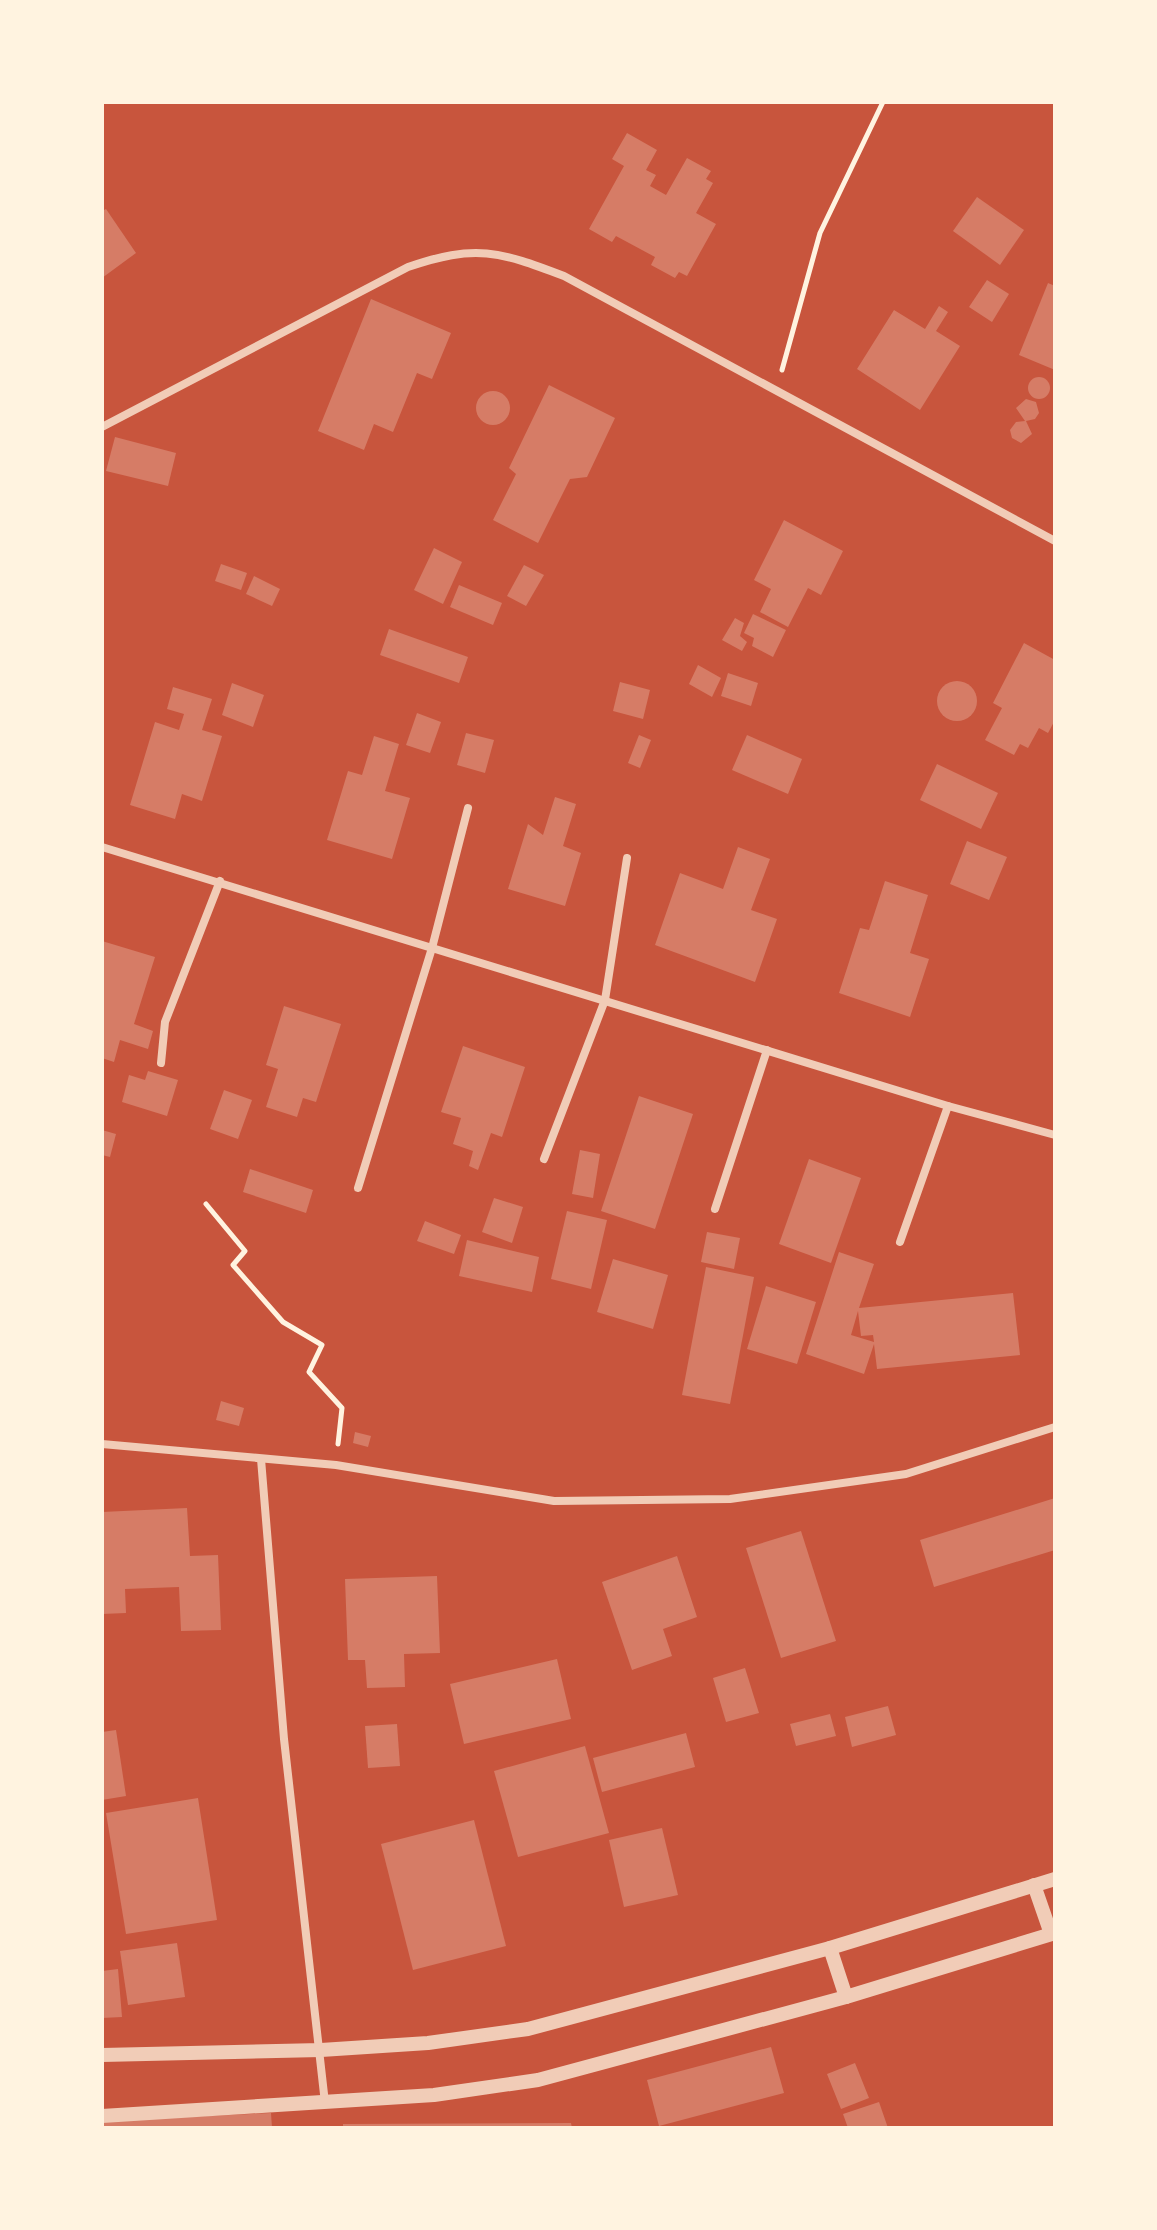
<svg xmlns="http://www.w3.org/2000/svg" width="1157" height="2230" font-family="'Exo 2',sans-serif">
<style>
.building{fill:#d67c66;fill-rule:evenodd}
.lines{fill:none;stroke-linecap:round;stroke-linejoin:round}
.path{stroke:#fff3e0;stroke-width:5}
.minor{stroke:#f1ccb7;stroke-width:8}
.tertiary{stroke:#f1ccb7;stroke-width:14}
</style>
<rect width="100%" height="100%" fill="#c8553d"/>
<g class="building">
<polygon points="627,133 657,150 646,170 656,175 650,186 666,195 687,158 711,171 706,179 713,183 696,213 716,224 687,276 679,272 675,278 651,265 655,257 616,236 612,242 589,229 624,166 612,159"/>
<polygon points="977,197 1024,230 1000,265 953,231"/>
<polygon points="106,209 136,253 102,278 102,211"/>
<polygon points="987,280 1009,294 992,322 969,307"/>
<polygon points="1048,283 1055,286 1055,370 1019,355"/>
<polygon points="371,299 451,333 432,379 417,373 393,432 374,424 364,450 318,431"/>
<polygon points="939,306 948,312 936,331 960,346 920,410 857,369 894,310 925,329"/>
<circle cx="1039" cy="388" r="11"/>
<polygon points="549,385 615,418 587,477 570,479 538,543 493,520 516,474 509,468"/>
<circle cx="493" cy="408" r="17"/>
<polygon points="1026,399 1036,402 1039,413 1035,419 1026,421 1032,434 1021,443 1012,438 1010,430 1016,422 1025,421 1016,408"/>
<polygon points="115,437 176,453 168,486 106,471"/>
<polygon points="784,520 843,551 821,595 808,588 788,627 760,612 771,589 754,580"/>
<polygon points="434,548 462,562 443,604 414,590"/>
<polygon points="221,564 247,573 241,590 215,581"/>
<polygon points="524,565 544,575 526,606 507,596"/>
<polygon points="254,576 280,589 272,606 246,594"/>
<polygon points="459,585 502,603 493,625 450,607"/>
<polygon points="753,614 786,630 773,657 752,646 754,638 744,633"/>
<polygon points="735,618 744,623 740,636 747,642 742,651 722,640"/>
<polygon points="389,629 468,657 459,683 380,655"/>
<polygon points="1024,643 1055,660 1055,720 1048,733 1039,728 1028,748 1020,744 1014,755 985,740 1002,708 993,703"/>
<polygon points="698,665 721,678 712,697 689,684"/>
<polygon points="728,673 758,683 751,706 721,696"/>
<circle cx="957" cy="701" r="20"/>
<polygon points="620,682 650,690 643,719 613,711"/>
<polygon points="232,683 264,695 253,727 222,715"/>
<polygon points="173,687 212,699 202,730 222,736 202,801 182,794 175,819 130,805 155,722 179,730 184,714 167,709"/>
<polygon points="417,713 441,722 430,753 406,745"/>
<polygon points="466,733 494,740 485,773 457,765"/>
<polygon points="639,735 651,740 640,768 628,763"/>
<polygon points="747,735 802,759 788,794 732,770"/>
<polygon points="374,736 399,744 385,791 410,798 392,859 327,840 348,771 362,775"/>
<polygon points="937,764 998,793 981,829 920,800"/>
<polygon points="555,797 576,804 563,846 581,853 565,906 508,889 528,824 543,835"/>
<polygon points="967,841 1007,857 989,900 950,884"/>
<polygon points="738,847 770,859 751,910 777,919 755,982 655,945 680,873 723,889"/>
<polygon points="885,881 928,895 910,953 929,959 910,1017 839,993 860,928 869,930"/>
<polygon points="102,941 155,957 134,1024 153,1031 148,1049 120,1040 114,1062 102,1058"/>
<polygon points="284,1006 341,1024 316,1102 303,1098 297,1117 266,1107 278,1069 266,1065"/>
<polygon points="463,1046 525,1067 502,1137 491,1133 478,1170 469,1166 473,1151 453,1144 461,1118 441,1112"/>
<polygon points="148,1071 178,1080 167,1116 122,1102 129,1075 145,1080"/>
<polygon points="224,1090 252,1100 238,1139 210,1129"/>
<polygon points="639,1096 693,1114 655,1229 601,1211"/>
<polygon points="102,1130 116,1134 110,1157 102,1155"/>
<polygon points="580,1150 600,1154 593,1198 572,1194"/>
<polygon points="809,1159 861,1178 831,1263 779,1244"/>
<polygon points="250,1169 313,1190 306,1213 243,1192"/>
<polygon points="494,1198 523,1207 512,1243 482,1232"/>
<polygon points="567,1211 607,1220 591,1289 551,1279"/>
<polygon points="425,1221 461,1235 454,1254 417,1241"/>
<polygon points="707,1232 740,1238 734,1269 701,1262"/>
<polygon points="467,1240 539,1257 532,1292 459,1276"/>
<path d="M839,1252L874,1264L859,1308L1013,1293L1020,1355L877,1369L874,1344L864,1374L806,1354ZM858,1311L861,1336L873,1335L874,1342L851,1335Z"/>
<polygon points="613,1259 668,1275 653,1329 597,1312"/>
<polygon points="706,1267 754,1277 730,1404 682,1395"/>
<polygon points="766,1286 816,1302 797,1364 747,1349"/>
<polygon points="221,1401 244,1408 239,1426 216,1420"/>
<polygon points="355,1432 371,1436 368,1447 353,1443"/>
<polygon points="1055,1498 1055,1550 934,1587 920,1540"/>
<polygon points="187,1508 190,1556 218,1555 221,1630 181,1631 179,1587 125,1589 126,1613 102,1614 102,1512"/>
<polygon points="801,1531 836,1641 781,1658 746,1548"/>
<polygon points="677,1556 697,1617 663,1629 672,1656 632,1670 602,1582"/>
<polygon points="437,1576 440,1653 404,1654 405,1687 367,1688 365,1660 348,1660 345,1579"/>
<polygon points="557,1659 571,1719 464,1744 450,1684"/>
<polygon points="745,1668 759,1713 726,1722 713,1678"/>
<polygon points="888,1706 896,1735 852,1747 845,1717"/>
<polygon points="830,1714 836,1736 796,1746 790,1724"/>
<polygon points="397,1724 400,1766 368,1768 365,1726"/>
<polygon points="116,1730 126,1796 102,1800 102,1732"/>
<polygon points="686,1733 695,1767 602,1792 593,1758"/>
<polygon points="585,1746 609,1833 518,1857 494,1771"/>
<polygon points="198,1798 217,1920 126,1934 106,1813"/>
<polygon points="474,1820 506,1946 413,1970 381,1844"/>
<polygon points="662,1828 678,1895 624,1907 609,1840"/>
<polygon points="177,1943 185,1997 128,2005 120,1951"/>
<polygon points="118,1969 122,2017 102,2018 102,1971"/>
<polygon points="771,2047 784,2093 659,2126 647,2080"/>
<polygon points="855,2063 869,2098 841,2109 827,2074"/>
<polygon points="879,2102 888,2128 848,2128 843,2114"/>
<polygon points="271,2113 272,2128 102,2128 102,2121"/>
<polygon points="571,2123 572,2128 343,2128 343,2124"/>
</g>
<g class="lines">
<g class="path">
<polyline points="782,370 820,233 883,102"/>
<polyline points="206,1204 245,1251 233,1265 283,1322 322,1345 309,1372 342,1408 338,1444"/>
</g>
<g class="minor">
<path d="M102,427L408,267C475,244 499,251 564,276L1055,541"/>
<polyline points="102,847 948,1106 1055,1135"/>
<polyline points="161,1063 165,1022 220,881"/>
<polyline points="544,1159 605,1000 627,858"/>
<polyline points="358,1188 432,948 468,808"/>
<polyline points="715,1209 767,1050"/>
<polyline points="900,1242 948,1106"/>
<polyline points="102,1444 336,1465 554,1501 730,1499 906,1474 1055,1427"/>
<polyline points="261,1459 284,1739 325,2103"/>
</g>
<g class="tertiary">
<polyline points="1034,1885 1051,1934"/>
<polyline points="830,1948 846,1997"/>
<polyline points="102,2055 321,2050 428,2043 528,2029 830,1948 1055,1879"/>
<polyline points="102,2116 434,2095 538,2080 846,1997 1055,1933"/>
</g>
</g>
<rect width="1157" height="2230" fill="none" stroke="#fff3e0" stroke-width="208"/>
</svg>
